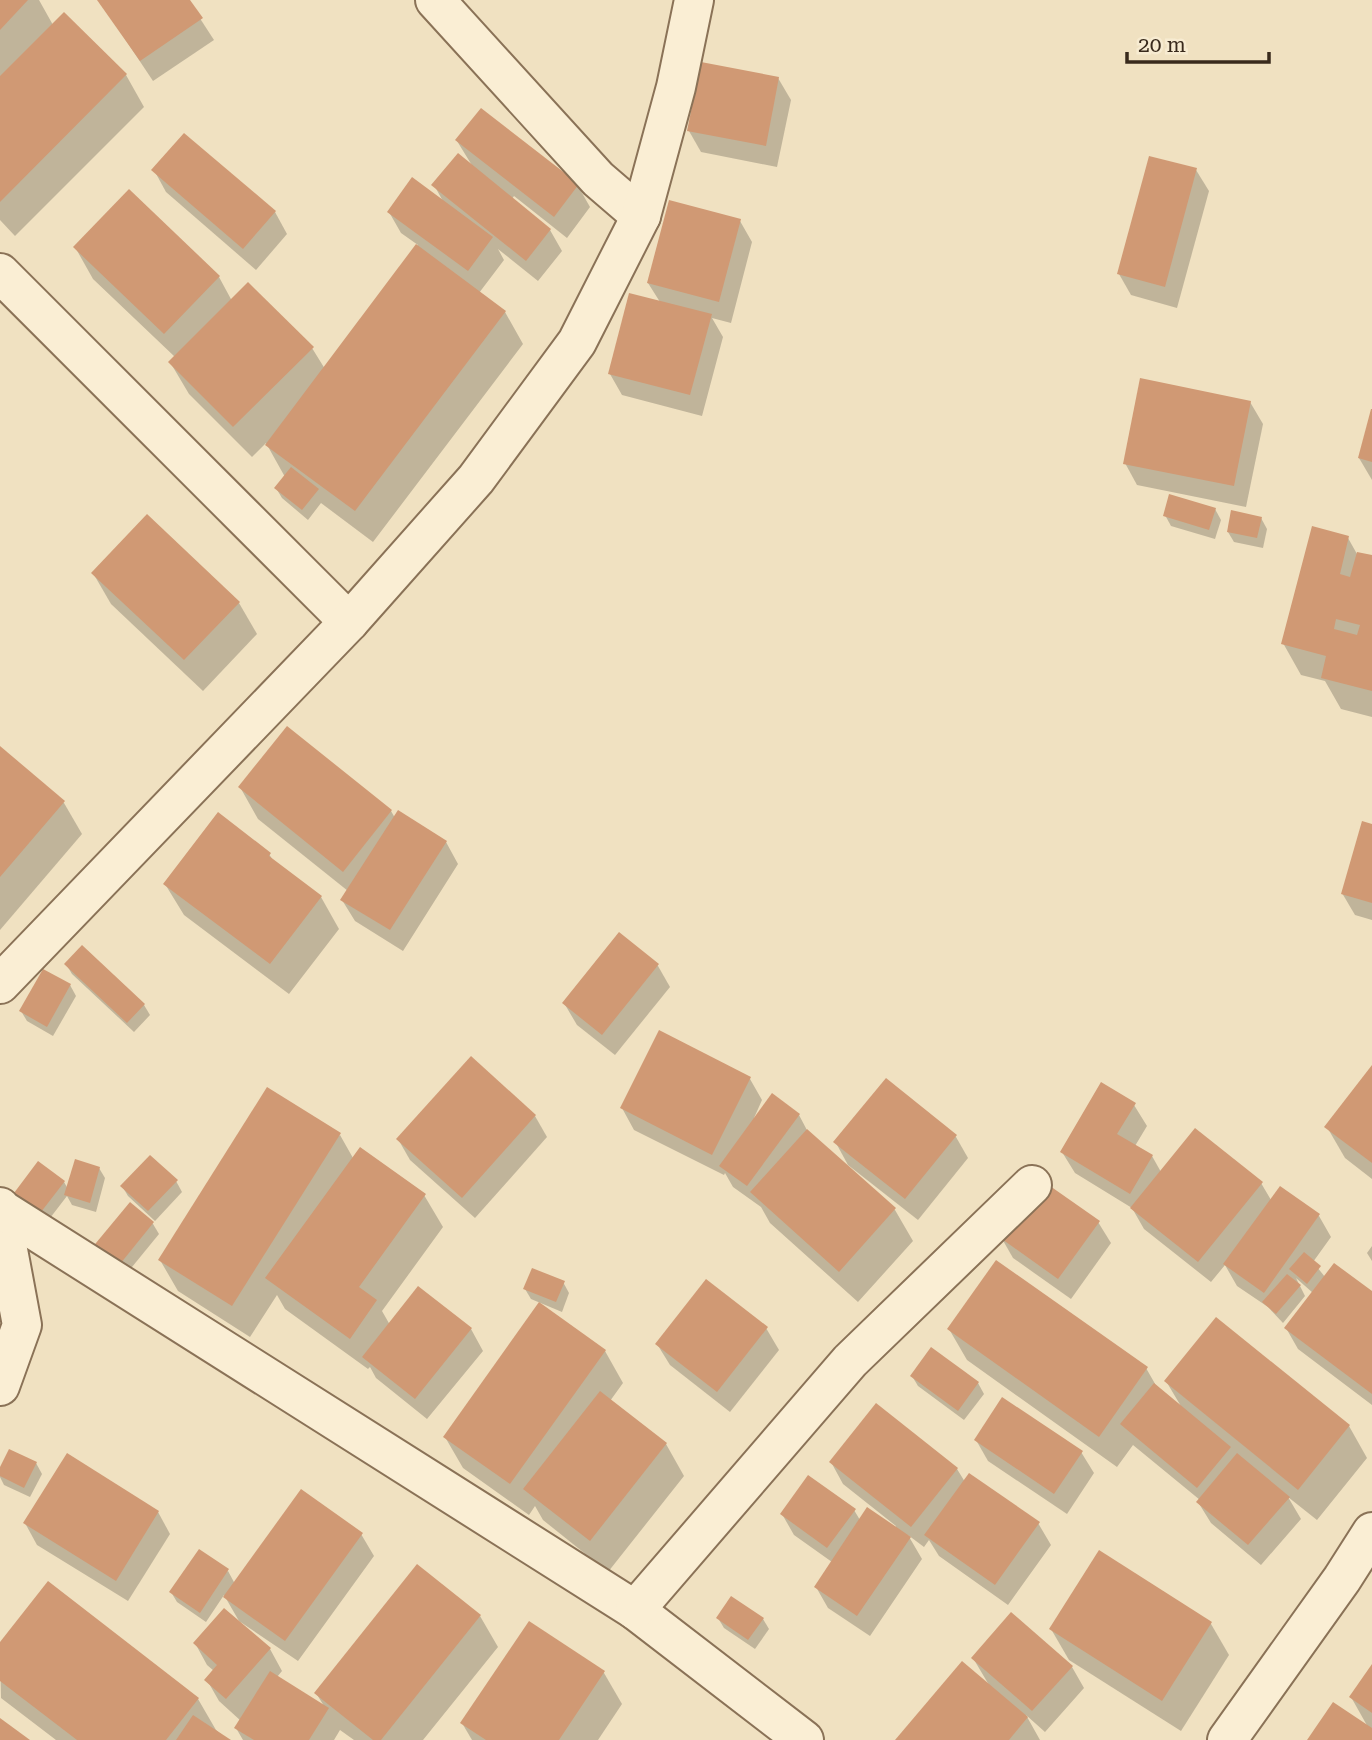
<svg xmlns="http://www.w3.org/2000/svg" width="1372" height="1740" font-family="'Roboto Serif',serif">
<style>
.shadow{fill:#0003}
.building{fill:#d09974;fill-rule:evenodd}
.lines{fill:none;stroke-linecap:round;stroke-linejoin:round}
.minor-casing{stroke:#8a7257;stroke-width:42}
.minor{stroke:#faeed4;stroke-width:38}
</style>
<rect width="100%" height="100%" fill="#f0e1c1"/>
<g class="shadow">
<polygon points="0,0 39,0 53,25 126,75 144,107 15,236 0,220"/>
<polygon points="99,0 188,0 214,40 153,81"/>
<polygon points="778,78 791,100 777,167 701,152 689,131"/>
<polygon points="482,110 578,186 590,207 567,238 514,196 512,199 550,230 562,251 538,281 498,249 504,260 479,293 505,312 523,344 373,542 321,503 308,520 282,498 276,488 285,477 266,443 252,457 189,394 170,362 175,357 93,279 75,247 219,277 232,301 312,348 325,369 418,245 401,233 389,212 444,203 434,185 473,167 457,141"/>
<polygon points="154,170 275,212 287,234 256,270 166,192"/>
<polygon points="1196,170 1209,191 1177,308 1131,295 1119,274"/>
<polygon points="740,221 752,242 731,323 712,318 723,337 702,416 622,395 610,374 660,302 648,283"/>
<polygon points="1250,402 1263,424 1246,507 1137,485 1125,463"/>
<polygon points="1372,412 1372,480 1359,458"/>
<polygon points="1215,509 1221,520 1215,539 1171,526 1165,515"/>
<polygon points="1261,518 1267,529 1263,548 1234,542 1228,532"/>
<polygon points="1348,538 1357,554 1372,557 1372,717 1341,709 1325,681 1301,675 1283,643"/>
<polygon points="93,573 239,603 257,634 203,691 111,604"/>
<polygon points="0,749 64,803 82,834 0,930"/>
<polygon points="240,787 391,811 395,818 446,842 458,864 403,951 355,921 342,900 348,891 258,819"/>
<polygon points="1372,826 1372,920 1355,915 1342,893"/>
<polygon points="269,854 274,862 321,897 339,929 289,994 184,915 165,884"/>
<polygon points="619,934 658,966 670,987 615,1055 577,1025 564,1003"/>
<polygon points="66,964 144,1005 150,1015 134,1032 72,974"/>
<polygon points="70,985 76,996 53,1036 27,1021 21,1011"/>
<polygon points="1372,1068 1372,1179 1345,1158 1327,1127"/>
<polygon points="750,1079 762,1100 754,1118 799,1115 809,1134 895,1210 913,1241 858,1302 770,1223 761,1207 733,1187 725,1173 724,1175 634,1130 622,1108"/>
<polygon points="886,1080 956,1137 968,1158 918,1220 848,1165 836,1143"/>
<polygon points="1134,1105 1147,1126 1135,1146 1152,1156 1161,1172 1261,1183 1271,1200 1280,1188 1319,1216 1331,1237 1313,1262 1325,1277 1372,1294 1372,1405 1298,1349 1286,1328 1313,1293 1296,1278 1305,1296 1283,1323 1268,1307 1237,1286 1225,1265 1211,1282 1144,1229 1132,1208 1075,1173 1062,1152"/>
<polygon points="535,1116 547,1137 475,1218 410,1160 398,1139"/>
<polygon points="340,1135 353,1158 424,1195 443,1227 382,1311 390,1325 471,1329 483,1351 427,1419 376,1378 370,1367 368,1369 285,1309 277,1295 250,1337 178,1291 160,1260"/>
<polygon points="99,1168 105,1178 96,1212 72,1205 67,1196 47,1222 22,1203 16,1193 64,1182 68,1189"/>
<polygon points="176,1181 182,1192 155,1221 128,1196 122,1186"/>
<polygon points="130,1205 153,1224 159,1234 123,1278 93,1249"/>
<polygon points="1098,1222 1111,1243 1071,1299 1013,1258 1001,1237"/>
<polygon points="1372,1246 1372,1261 1367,1253"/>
<polygon points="563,1282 569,1293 562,1312 531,1299 525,1289"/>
<polygon points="539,1305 605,1351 623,1383 610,1401 666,1444 684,1476 608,1572 543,1520 535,1506 529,1515 463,1468 445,1437"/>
<polygon points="1216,1319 1349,1426 1367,1458 1317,1520 1288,1497 1301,1519 1261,1565 1211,1523 1198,1502 1200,1500 1133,1445 1117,1467 967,1360 949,1329 1146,1368 1158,1389 1182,1408 1166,1381"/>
<polygon points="766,1328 779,1350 730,1412 670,1365 657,1344"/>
<polygon points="912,1376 978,1383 984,1394 964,1420 918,1386"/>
<polygon points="976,1440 1081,1452 1094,1473 1067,1514 988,1461"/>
<polygon points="831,1462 957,1469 965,1482 1038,1523 1051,1545 1008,1605 939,1556 929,1540 924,1547 908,1535 922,1559 870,1636 828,1608 816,1587 832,1562 794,1535 782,1514 854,1510 860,1520 895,1528 896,1526 843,1484"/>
<polygon points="36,1463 42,1474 30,1497 4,1485 0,1477 0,1471"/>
<polygon points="158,1512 170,1534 128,1601 37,1545 25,1523"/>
<polygon points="361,1534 374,1556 298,1661 239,1621 224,1595 206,1622 177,1602 171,1592 228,1571 235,1584"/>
<polygon points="1100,1553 1211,1624 1229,1655 1181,1731 1069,1660 1051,1629"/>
<polygon points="480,1616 498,1647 423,1740 354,1740 340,1730 334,1740 243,1740 236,1728 241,1721 219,1701 207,1680 214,1671 207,1665 195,1643 270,1649 282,1671 277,1677 324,1706 316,1693"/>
<polygon points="718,1618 763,1619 769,1629 755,1649 724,1628"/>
<polygon points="530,1623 604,1673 622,1704 598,1740 472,1740 462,1723"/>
<polygon points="0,1645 198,1699 216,1730 228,1740 56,1740 1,1698"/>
<polygon points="973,1658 1072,1667 1084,1688 1045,1732 1026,1715 1040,1740 897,1740 989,1685"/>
<polygon points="1372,1667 1372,1740 1309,1740 1369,1729 1351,1697"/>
</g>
<g class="building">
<polygon points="0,0 28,0 0,30"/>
<polygon points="97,0 190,0 203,18 140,61"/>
<polygon points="64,12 127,74 0,202 0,76"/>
<polygon points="701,62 779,77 766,146 687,131"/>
<polygon points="481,108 579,184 554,217 455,140"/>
<polygon points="184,133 276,211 243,249 151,170"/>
<polygon points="458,153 551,229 526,261 431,185"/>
<polygon points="1149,156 1197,168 1165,287 1117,274"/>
<polygon points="412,177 493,237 468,271 387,212"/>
<polygon points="129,189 220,276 164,334 73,247"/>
<polygon points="669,200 741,219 719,302 647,283"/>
<polygon points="416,244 506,311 355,511 265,445"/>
<polygon points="248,282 314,347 233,427 168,362"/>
<polygon points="629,293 712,314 690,395 608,374"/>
<polygon points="1140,378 1251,401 1234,486 1123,464"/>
<polygon points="1371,409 1372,409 1372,462 1358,458"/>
<polygon points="291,467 319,489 302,510 274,488"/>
<polygon points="1169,494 1216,508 1209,530 1163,516"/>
<polygon points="1231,510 1262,517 1257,538 1227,532"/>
<polygon points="147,514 240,602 184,660 91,573"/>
<path d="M1312,526L1349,536L1340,574L1350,577L1357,552L1372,555V691L1321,678L1326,656L1281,644ZM1336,619L1360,625L1357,635L1334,629Z"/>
<polygon points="287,726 392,810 343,872 238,787"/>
<polygon points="0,746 65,801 0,877"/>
<polygon points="398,810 447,841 390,930 340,900"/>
<polygon points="218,812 271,853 269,856 322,896 270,964 163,884"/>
<polygon points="1362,821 1372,824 1372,903 1341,894"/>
<polygon points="619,932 659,964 602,1035 562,1003"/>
<polygon points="82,945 145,1004 127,1023 64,964"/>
<polygon points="43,969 71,984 47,1027 19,1011"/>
<polygon points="659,1030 751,1077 712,1155 620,1108"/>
<polygon points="471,1056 536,1115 462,1198 396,1139"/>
<polygon points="1372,1065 1372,1163 1324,1127"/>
<polygon points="886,1078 957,1135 905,1199 833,1142"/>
<polygon points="1101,1082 1136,1103 1117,1134 1153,1155 1130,1194 1060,1152"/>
<polygon points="267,1087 341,1133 232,1306 158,1260"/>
<polygon points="772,1093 800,1114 747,1186 719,1166"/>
<polygon points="1195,1128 1263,1182 1198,1262 1130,1208"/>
<polygon points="807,1129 896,1208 839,1272 750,1192"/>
<polygon points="360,1147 426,1194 359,1287 377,1300 350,1339 265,1278"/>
<polygon points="150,1155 178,1180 148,1211 120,1186"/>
<polygon points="75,1159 100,1167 90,1203 64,1195"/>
<polygon points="38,1161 65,1181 41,1212 14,1193"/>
<polygon points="1040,1179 1100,1221 1058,1279 999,1237"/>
<polygon points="1280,1186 1320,1214 1264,1293 1223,1264"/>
<polygon points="130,1202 154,1222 116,1269 91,1249"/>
<polygon points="1304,1252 1321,1266 1307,1284 1289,1269"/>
<polygon points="996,1260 1148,1367 1099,1437 947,1329"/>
<polygon points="1334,1263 1372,1291 1372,1394 1284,1328"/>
<polygon points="532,1268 565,1281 556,1302 523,1289"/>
<polygon points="1287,1274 1301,1285 1276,1314 1262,1302"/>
<polygon points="706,1279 768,1327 717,1392 655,1344"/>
<polygon points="418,1286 472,1328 415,1399 362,1357"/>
<polygon points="539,1302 606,1350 510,1484 443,1437"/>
<polygon points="1216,1317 1350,1425 1298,1490 1164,1381"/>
<polygon points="931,1347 979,1382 958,1411 910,1376"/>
<polygon points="1154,1383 1231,1447 1197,1488 1120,1424"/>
<polygon points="600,1391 667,1443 590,1541 523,1489"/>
<polygon points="1002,1397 1083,1451 1054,1494 974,1440"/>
<polygon points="876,1403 958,1468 911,1527 829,1462"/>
<polygon points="9,1449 37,1462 24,1488 0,1476 0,1467"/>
<polygon points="67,1453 159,1511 116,1581 23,1523"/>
<polygon points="1237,1453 1290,1497 1248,1545 1196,1502"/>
<polygon points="969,1473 1040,1522 995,1585 924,1535"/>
<polygon points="808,1475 856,1509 827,1548 780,1514"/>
<polygon points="301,1489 363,1533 285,1641 223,1597"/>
<polygon points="867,1507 911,1537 857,1616 814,1587"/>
<polygon points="199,1549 229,1569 200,1613 169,1592"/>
<polygon points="1099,1550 1212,1622 1162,1701 1049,1629"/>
<polygon points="417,1564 481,1615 381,1740 373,1740 314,1693"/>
<polygon points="48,1581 199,1698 166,1740 77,1740 0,1681 0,1642"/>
<polygon points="731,1596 764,1618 748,1640 716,1618"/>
<polygon points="224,1608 271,1648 226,1699 204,1680 217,1665 193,1643"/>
<polygon points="1011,1612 1073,1666 1032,1711 971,1658"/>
<polygon points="529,1621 605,1671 559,1740 486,1740 460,1723"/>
<polygon points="962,1661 1028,1717 1009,1740 895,1740"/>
<polygon points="1372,1664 1372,1713 1349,1697"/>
<polygon points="270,1671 329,1708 309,1740 254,1740 234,1728"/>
<polygon points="1333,1702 1372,1728 1372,1740 1307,1740"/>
<polygon points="193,1715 231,1740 176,1740"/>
<polygon points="0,1718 30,1740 0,1740"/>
</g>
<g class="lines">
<defs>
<g id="minor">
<polyline points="435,0 598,179 641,216"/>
<polyline points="0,273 349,622"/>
<polyline points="0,984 349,622 476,479 577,342 641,216 676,87 694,0"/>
<polyline points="0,1207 22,1325 0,1386"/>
<polyline points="1,1209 635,1610 804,1740"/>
<polyline points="635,1610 850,1361 1032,1185"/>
<polyline points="1227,1740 1342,1579 1372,1532"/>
</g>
</defs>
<use href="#minor" class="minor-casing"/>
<use href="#minor" class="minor"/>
</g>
<path d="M1127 52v10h142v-10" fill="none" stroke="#392a1c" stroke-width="3.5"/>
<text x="1138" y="52" font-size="21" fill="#392a1c" stroke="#f7ebd1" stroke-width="5" paint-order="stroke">20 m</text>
</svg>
